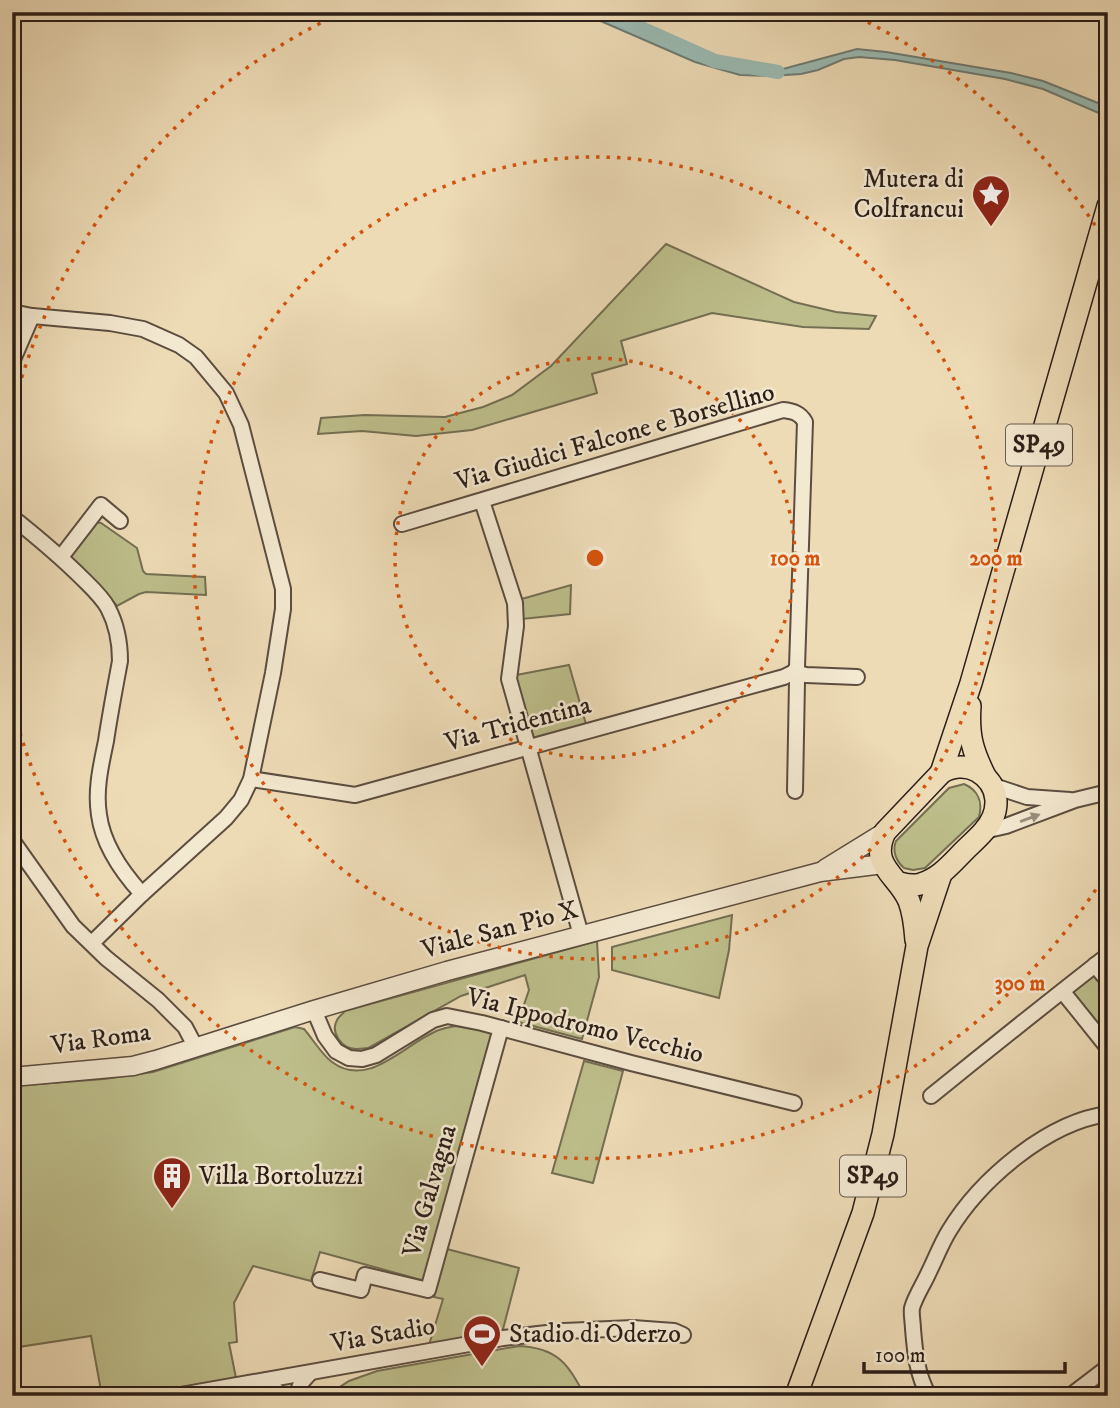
<svg xmlns="http://www.w3.org/2000/svg" width="1120" height="1408" font-family="'IM FELL DW Pica',serif">
<style>
.green{fill:#bdbe8b;stroke:#746e52;stroke-width:2}
.water{fill:#9abab2;stroke:#6e7c74;stroke-width:2}
.lines{fill:none;stroke-linecap:round;stroke-linejoin:round}
.canal{stroke:#9abab2;stroke-width:14}
.minor-casing{stroke:#5c4d40;stroke-width:18}
.tertiary-casing{stroke:#5c4d40;stroke-width:21}
.primary-casing{stroke:#2b1e18;stroke-width:24}
.minor{stroke:#f3e8d0;stroke-width:14}
.tertiary{stroke:#f3e8d0;stroke-width:18}
.primary{stroke:#eddbb6;stroke-width:21}
.oneway{fill:#998d7d}
.ring{fill:none;stroke:#d5530d;stroke-width:3.5;stroke-dasharray:3.5 7}
.labels{text-anchor:middle;dominant-baseline:central;stroke-width:5;stroke-linejoin:round;paint-order:stroke}
.shield{fill:#f3e8d0;stroke:#675b4f;stroke-width:2}
.shield-label{font-size:24px;font-weight:bold;fill:#2b1e18}
.poi-label{font-size:26px;fill:#2b1e18;stroke:#f3e8d0;text-anchor:start}
.street-label{font-size:26px;fill:#2b1e18;stroke:#f3e8d0}
.centre{fill:#d5530d;stroke:#f3e8d0;stroke-width:3.5}
.ring-label{font-size:21px;text-anchor:middle;font-weight:bold;fill:#d5530d;stroke:#f3e8d0;stroke-width:5;stroke-linejoin:round;paint-order:stroke}
</style>
<rect width="100%" height="100%" fill="#eddbb6"/>
<filter id="stains"><feTurbulence type="fractalNoise" baseFrequency=".00286" numOctaves="4"/><feColorMatrix values="0 0 0 0 .2 0 0 0 0 .09 0 0 0 0 .02 0 0 0 .5 -.17"/></filter>
<radialGradient id="worn" r=".72"><stop offset=".6" stop-color="#630" stop-opacity="0"/><stop offset="1" stop-color="#630" stop-opacity=".3"/></radialGradient>
<g class="green">
<polygon points="666,244 794,302 836,312 876,316 869,329 803,327 712,313 621,341 627,364 592,374 597,393 472,430 416,436 362,431 318,434 321,418 365,415 445,417 483,407 512,395 551,366"/>
<polygon points="95,522 101,523 137,548 143,571 146,574 205,577 206,595 146,592 139,594 117,606 97,583 68,556"/>
<polygon points="571,585 570,614 522,619 518,600"/>
<polygon points="569,665 586,724 535,739 530,737 516,675"/>
<path d="M964,784C978,790 983,802 979,817L925,868L913,870L904,868C896,861 892,851 896,841L949,788Z"/>
<polygon points="732,915 729,950 719,998 612,970 612,947"/>
<path d="M597,941L599,977L582,1039L518,1022L529,990L525,975L461,996L368,1048C368,1048 357,1049 356,1049C342,1049 330,1033 337,1020C339,1016 343,1014 345,1011Z"/>
<polygon points="1095,965 1108,981 1108,1048 1063,992"/>
<path d="M455,1026L487,1031L492,1034L425,1281L320,1252L311,1281L253,1266L234,1303L237,1342L229,1343L236,1378L128,1396H102L91,1336L12,1348V1086L104,1079L153,1072L295,1027L304,1029C312,1038 322,1055 332,1062C369,1090 406,1042 439,1030C444,1028 450,1027 455,1026Z"/>
<polygon points="584,1061 623,1071 593,1183 552,1173"/>
<polygon points="447,1249 519,1268 502,1333 429,1345 443,1299 434,1297"/>
<path d="M519,1346C558,1348 568,1364 585,1396H326L349,1381L377,1371Z"/>
</g>
<polygon class="water" points="580,12 601,12 718,63 751,69 783,69 857,49 886,52 1011,73 1043,81 1108,107 1108,117 1043,89 1005,79 895,60 859,57 844,59 818,70 801,74 770,76 740,75 695,62"/>
<g class="lines">
<polyline class="canal" points="605,12 715,61 778,72"/>
<defs>
<g id="minor">
<polyline points="12,312 32,316 110,323 143,329 179,345 196,357 226,393 241,425 283,589 283,609 273,673 251,779 241,800 226,818 142,894 92,943"/>
<polyline points="12,362 32,316"/>
<polyline points="482,501 515,603 516,626 509,679 581,935"/>
<path d="M12,517C37,537 61,557 83,579C92,588 102,597 108,608C117,625 120,642 120,661C115,688 110,714 106,741C101,765 95,790 99,815C103,845 122,872 142,894"/>
<path d="M402,524L783,410C793,411 800,413 805,422L797,667L794,672L797,681L795,791"/>
<polyline points="61,557 101,505 120,521"/>
<polyline points="251,779 355,795 784,677 794,672 806,675 857,677"/>
<polyline points="994,786 1027,797 1070,800"/>
<polyline points="984,831 1006,826 1075,800 1108,792"/>
<polyline points="12,840 73,926 106,958 158,1000 185,1027 195,1046"/>
<polyline points="1095,965 1108,981"/>
<polyline points="1063,992 1108,1048"/>
<polyline points="314,1010 325,1036 336,1051 349,1058 362,1059 376,1055 433,1020 447,1016 482,1023 631,1063 794,1103"/>
<path d="M931,1096C989,1049 1048,1002 1108,955"/>
<polyline points="320,1280 361,1290 365,1275 428,1290 501,1028"/>
<polyline points="267,1380 276,1390 277,1396"/>
<polyline points="175,1396 503,1338 564,1331 633,1328 674,1331 683,1335"/>
<polyline points="296,1396 301,1383 310,1373"/>
<path d="M929,1396C917,1375 915,1353 913,1329C913,1323 911,1314 912,1308C915,1297 923,1285 928,1274C935,1260 941,1244 949,1231C980,1180 1047,1122 1108,1114"/>
<polyline points="1070,1396 1108,1367"/>
</g>
<g id="tertiary">
<polyline points="825,869 885,832"/>
<polyline points="12,1077 133,1066 156,1060 314,1010 447,971 820,872 883,864"/>
</g>
<g id="primary">
<path d="M970,706C968,735 972,750 985,776"/>
<polyline points="941,773 971,683 1108,206"/>
<path d="M900,883C907,885 914,886 921,884C940,878 951,864 964,851C971,844 978,838 984,831C1001,812 1001,785 977,771C966,765 951,766 941,773L885,832C869,866 898,875 909,901C914,914 915,927 916,940"/>
<polyline points="796,1396 863,1213 883,1134 917,946 941,874"/>
</g>
</defs>
<use href="#minor" class="minor-casing"/>
<use href="#tertiary" class="tertiary-casing"/>
<use href="#primary" class="primary-casing"/>
<use href="#minor" class="minor"/>
<use href="#tertiary" class="tertiary"/>
<use href="#primary" class="primary"/>
</g>
<defs><path id="oneway-solid" d="M-6-.8H1V-3.2L6.5 0L1 3.2V.8H-6Z" transform="scale(1.75)"/></defs>
<use class="oneway" href="#oneway-solid" transform="translate(1030 818) rotate(-20)"/>
<g class="ring">
<circle cx="595" cy="558" r="200"/>
<circle cx="595" cy="558" r="401"/>
<path d="M1107 872A601 601 0 0 1 13 708M13 408A601 601 0 0 1 341 13M849 13A601 601 0 0 1 1107 244"/>
</g>
<defs>
<symbol id="sight-pin" viewBox="-11 -11 22 30"><path d="M0 17L-7.5 6A9.5 9.5 0 1 1 7.5 6Z" fill="#8f2418" stroke="#f3e8d0"/><path d="M0-6L1.8-2.2L6-1.7L2.9 1.2L3.7 5.4L0 3.3L-3.7 5.4L-2.9 1.2L-6-1.7L-1.8-2.2Z" fill="#fff"/></symbol>
<symbol id="building-pin" viewBox="-11 -11 22 30"><path d="M0 17L-7.5 6A9.5 9.5 0 1 1 7.5 6Z" fill="#8f2418" stroke="#f3e8d0"/><path d="M-4-6H4V6H1V3H-1V6H-4ZM-2.5-4.3h1.7v1.8h-1.7ZM.8-4.3h1.7v1.8H.8ZM-2.5-1h1.7V.8h-1.7ZM.8-1h1.7V.8H.8Z" fill="#fff"/></symbol>
<symbol id="stadium-pin" viewBox="-11 -11 22 30"><path d="M0 17L-7.5 6A9.5 9.5 0 1 1 7.5 6Z" fill="#8f2418" stroke="#f3e8d0"/><path d="M0-5a6.5 5 0 1 0 0 10a6.5 5 0 1 0 0-10ZM-3.5-1.8h7v3.6h-7Z" fill="#fff"/></symbol>
</defs>
<g fill-rule="evenodd">
<use href="#sight-pin" x="969" y="172" width="44" height="60"/>
<use href="#building-pin" x="150" y="1154" width="44" height="60"/>
<use href="#stadium-pin" x="460" y="1312" width="44" height="60"/>
</g>
<g class="labels">
<g class="shield">
<rect x="1006" y="424.5" width="66" height="41" rx="5"/>
<rect x="840" y="1155.5" width="66" height="41" rx="5"/>
</g>
<g class="shield-label">
<text x="1039" y="445">SP49</text>
<text x="873" y="1176">SP49</text>
</g>
<g class="poi-label">
<text x="964" y="179" text-anchor="end">Mutera di<tspan x="964" dy="30">Colfrancui</tspan></text>
<text x="199" y="1176">Villa Bortoluzzi</text>
<text x="509" y="1334">Stadio di Oderzo</text>
</g>
<g class="street-label">
<text transform="translate(615 437) rotate(-16)">Via Giudici Falcone e Borsellino</text>
<text transform="translate(518 724) rotate(-15)">Via Tridentina</text>
<text transform="translate(500 930) rotate(-15)">Viale San Pio X</text>
<text transform="translate(585 1026) rotate(14)">Via Ippodromo Vecchio</text>
<text transform="translate(101 1039) rotate(-8)">Via Roma</text>
<text transform="translate(430 1191) rotate(-74)">Via Galvagna</text>
<text transform="translate(383 1335) rotate(-10)">Via Stadio</text>
</g>
</g>
<circle cx="595" cy="558" r="10" class="centre"/>
<g class="ring-label">
<text x="795" y="565">100 m</text>
<text x="996" y="565">200 m</text>
<text x="1020" y="990">300 m</text>
</g>
<rect width="1120" height="1408" fill="none" stroke="#eddbb6" stroke-width="42"/>
<rect x="14" y="14" width="1092" height="1380" fill="none" stroke="#2b1e18" stroke-width="3.5"/>
<rect x="21" y="21" width="1078" height="1366" fill="none" stroke="#2b1e18" stroke-width="2"/>
<path d="M864 1362v10h201v-10" fill="none" stroke="#2b1e18" stroke-width="3.5"/>
<text x="875" y="1362" font-size="21" fill="#2b1e18" stroke="#f3e8d0" stroke-width="5" paint-order="stroke">100 m</text>
<rect width="100%" height="100%" filter="url(#stains)"/>
<rect width="100%" height="100%" fill="url(#worn)"/>
</svg>
